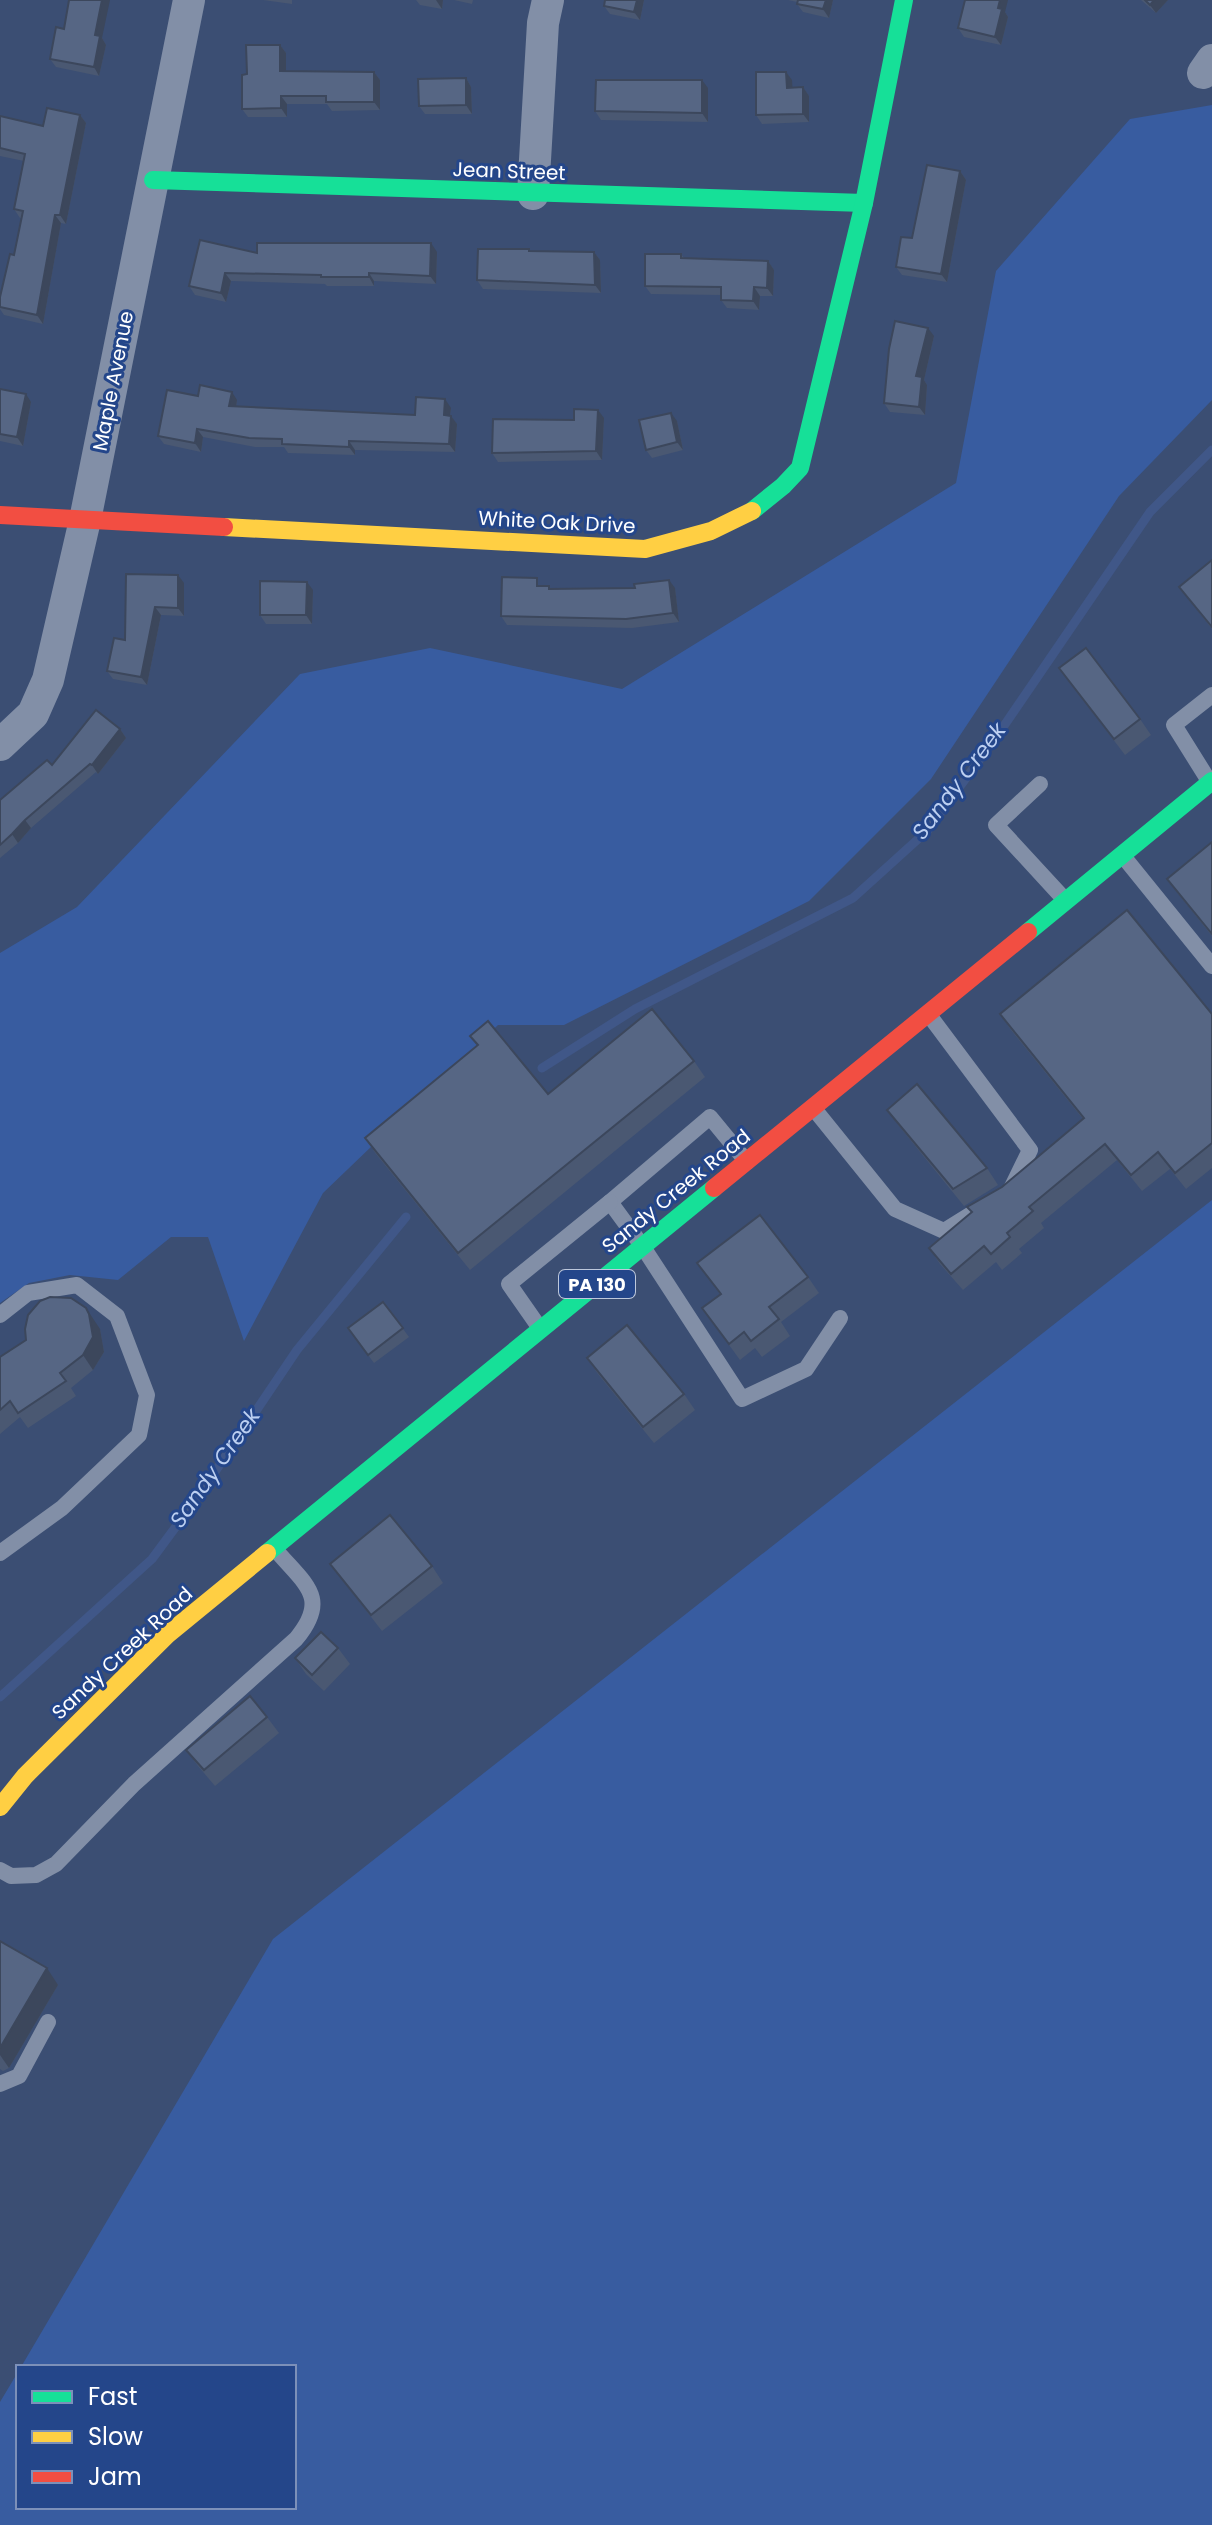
<svg xmlns="http://www.w3.org/2000/svg" width="1212" height="2525" font-family="Poppins,sans-serif">
<style>
.green{fill:#385ca0}
.lines{fill:none;stroke-linecap:round;stroke-linejoin:round}
.stream{stroke:#405788;stroke-width:9}
.lane{stroke:#828fa7;stroke-width:16}
.street{stroke:#828fa7;stroke-width:32}
.fast{stroke:#16e098;stroke-width:18}
.slow{stroke:#ffcf43;stroke-width:18}
.jam{stroke:#f24e42;stroke-width:18}
.wall{fill:#4a5872}
.shaded-wall{fill:#3c475c}
.building{fill:#566684;stroke:#3c475c;stroke-width:2}
.labels{text-anchor:middle;dominant-baseline:central;stroke-width:6;stroke-linejoin:round;paint-order:stroke}
.shield{fill:#24468a;stroke:#bdc8dc;stroke-width:2}
.shield-label{font-size:18px;font-weight:bold;fill:#fff}
.street-label{font-size:20px;fill:#fff;stroke:#24468a}
.water-label{font-size:22px;font-style:italic;fill:#bccff1;stroke:#24468a}
</style>
<rect width="100%" height="100%" fill="#3b4e73"/>
<g class="green">
<polygon points="1212,105 1212,400 1119,496 931,779 809,901 564,1025 498,1025 323,1193 244,1341 208,1237 171,1237 118,1280 70,1275 29,1283 0,1303 0,953 77,907 300,674 430,648 622,689 956,483 996,271 1130,119"/>
<polygon points="1212,1200 1212,2525 0,2525 0,2402 18,2372 18,2507 294,2507 294,2367 21,2367 273,1939"/>
</g>
<g class="lines">
<g class="stream">
<polyline points="542,1068 635,1009 853,898 927,831 997,736 1150,512 1212,450"/>
<polyline points="0,1697 152,1559 200,1494 297,1350 406,1217"/>
</g>
<g class="lane">
<polyline points="1209,781 1174,725 1212,695"/>
<polyline points="1040,784 996,825 1065,900"/>
<polyline points="1123,856 1212,966"/>
<polyline points="929,1015 1030,1150 1011,1189"/>
<polyline points="815,1110 895,1209 944,1231 981,1208"/>
<polyline points="747,1162 710,1117 610,1202 643,1247 742,1399 806,1369 840,1318"/>
<polyline points="0,1315 28,1293 77,1285 117,1316 147,1395 139,1435 62,1508 0,1553"/>
<polyline points="539,1327 509,1284 610,1202"/>
<path d="M0,1870L11,1876L36,1875L56,1864L134,1784L296,1639C331,1597 304,1584 275,1549"/>
<polyline points="0,2084 19,2076 48,2022"/>
</g>
<g class="street">
<polyline points="1203,73 1212,60"/>
<polyline points="533,194 543,23 548,0"/>
<polyline points="0,745 33,714 48,680 85,520 189,0"/>
</g>
<g class="fast">
<polyline points="153,180 864,203"/>
<polyline points="752,511 783,486 800,468 864,203 904,0"/>
<polyline points="1028,932 1212,781"/>
<polyline points="267,1553 714,1188"/>
</g>
<g class="slow">
<polyline points="224,527 645,549 711,531 752,511"/>
<polyline points="0,1807 25,1776 167,1635 267,1553"/>
</g>
<g class="jam">
<polyline points="0,515 224,527"/>
<polyline points="714,1188 1028,932"/>
</g>
</g>
<g class="wall">
<polygon points="263,0 292,0 292,4"/>
<polygon points="416,0 443,0 442,9 420,5"/>
<polygon points="454,0 473,0 472,4"/>
<polygon points="644,0 640,20 610,14 604,6"/>
<polygon points="788,0 833,0 829,18 803,12 797,4 797,2"/>
<polygon points="1141,0 1168,0 1156,13"/>
<polygon points="1005,12 1008,17 1001,45 964,37 958,28"/>
<polygon points="64,29 102,38 106,45 99,76 56,67 50,59"/>
<polygon points="280,45 286,53 286,71 374,72 380,80 380,110 332,111 327,104 287,104 287,117 248,117 242,109 247,74"/>
<polygon points="466,78 471,87 472,114 425,114 419,106"/>
<polygon points="792,80 792,88 803,87 809,96 809,122 762,124 756,115"/>
<polygon points="708,88 708,122 601,120 595,111"/>
<polygon points="80,115 86,123 66,224 61,223 43,324 4,315 0,309 0,297 14,255 22,218 20,218 14,209 24,161 0,156 0,116 43,126"/>
<polygon points="960,171 966,180 947,282 902,275 896,267"/>
<polygon points="530,251 594,252 600,260 601,293 483,289 477,280"/>
<polygon points="437,252 436,284 374,281 374,286 327,286 325,284 231,281 226,302 195,295 189,286 257,253"/>
<polygon points="681,254 684,258 768,261 774,270 773,296 760,296 759,310 727,308 721,300 721,295 651,294 645,286"/>
<polygon points="934,336 924,380 927,385 925,415 890,412 884,403"/>
<polygon points="0,389 31,402 23,446 0,441"/>
<polygon points="198,396 237,400 236,407 415,415 451,408 450,416 457,424 455,452 355,450 355,455 288,453 284,447 255,447 203,437 201,452 164,444 158,436"/>
<polygon points="604,418 602,460 498,462 492,453 574,420"/>
<polygon points="677,421 683,450 652,458 646,450"/>
<polygon points="1212,560 1212,629 1179,587"/>
<polygon points="126,574 184,583 184,616 161,615 147,685 113,679 107,671 125,640"/>
<polygon points="543,586 549,586 551,589 675,588 679,622 632,628 507,625 501,616"/>
<polygon points="313,590 312,624 266,624 260,615"/>
<polygon points="1059,668 1140,719 1151,735 1125,755"/>
<polygon points="120,729 126,738 98,774 96,772 31,828 18,843 0,858 0,800 52,765"/>
<polygon points="1212,842 1212,936 1179,895 1167,879"/>
<polygon points="1000,1014 1212,1014 1212,1168 1186,1189 1170,1169 1142,1191 1117,1160 1041,1223 1044,1228 1019,1249 1022,1253 1002,1270 996,1262 963,1290 940,1264 929,1248 1083,1119 1011,1030"/>
<polygon points="470,1036 548,1094 694,1061 705,1077 470,1270 376,1154 365,1138 477,1045"/>
<polygon points="887,1110 987,1168 998,1185 964,1206 899,1126"/>
<polygon points="697,1263 808,1277 819,1293 781,1322 790,1336 762,1357 755,1348 740,1360 702,1308 720,1294"/>
<polygon points="383,1302 409,1337 374,1363 348,1328"/>
<polygon points="100,1329 104,1352 93,1370 71,1388 76,1396 28,1428 20,1417 0,1434 0,1357"/>
<polygon points="587,1358 684,1394 695,1410 654,1443 598,1374"/>
<polygon points="330,1564 432,1566 443,1583 382,1631"/>
<polygon points="338,1648 350,1664 324,1691 306,1674 295,1658"/>
<polygon points="267,1717 279,1733 215,1786 198,1766 186,1750"/>
<polygon points="0,1941 58,1985 9,2068 3,2071 0,2069"/>
</g>
<g class="shaded-wall">
<polygon points="102,0 110,0 102,38 106,45 99,76 94,67 95,35"/>
<polygon points="436,0 443,0 442,9"/>
<polygon points="637,0 644,0 640,20 634,12"/>
<polygon points="826,0 833,0 829,18 823,9"/>
<polygon points="1000,0 1008,0 1005,12 1008,17 1001,45 995,37"/>
<polygon points="1154,0 1168,0 1156,13 1150,5"/>
<polygon points="280,45 286,53 286,80 280,71"/>
<polygon points="374,72 380,80 380,110 374,102"/>
<polygon points="786,72 792,80 793,96 787,88"/>
<polygon points="466,78 471,87 472,114 466,105"/>
<polygon points="702,80 708,88 708,122 702,113"/>
<polygon points="803,87 809,96 809,122 803,114"/>
<polygon points="281,96 287,104 287,117 281,108"/>
<polygon points="80,115 86,123 66,224 60,215"/>
<polygon points="960,171 966,180 947,282 941,274"/>
<polygon points="55,215 61,223 43,324 37,315"/>
<polygon points="431,243 437,252 436,284 430,276"/>
<polygon points="594,252 600,260 601,293 595,285"/>
<polygon points="768,261 774,270 773,296 767,288"/>
<polygon points="225,273 231,281 226,302 221,293"/>
<polygon points="369,273 374,281 374,286 369,277"/>
<polygon points="754,287 760,296 759,310 753,301"/>
<polygon points="928,328 934,336 924,380 927,385 925,415 919,407 916,376"/>
<polygon points="232,392 237,400 235,415 229,406"/>
<polygon points="26,394 31,402 23,446 17,437"/>
<polygon points="445,399 451,408 449,424 444,415"/>
<polygon points="598,410 604,418 602,460 596,451"/>
<polygon points="671,413 677,421 683,450 677,442"/>
<polygon points="451,416 457,424 455,452 449,444"/>
<polygon points="197,429 203,437 201,452 195,443"/>
<polygon points="349,441 355,450 355,455 349,447"/>
<polygon points="178,575 184,583 184,616 178,608"/>
<polygon points="669,580 675,588 679,622 673,613"/>
<polygon points="307,582 313,590 312,624 306,615"/>
<polygon points="155,607 161,615 147,685 141,677"/>
<polygon points="120,729 126,738 98,774 92,765"/>
<polygon points="25,820 31,828 18,843 12,834"/>
<polygon points="86,1308 100,1329 104,1352 93,1370 83,1355"/>
<polygon points="47,1968 58,1985 9,2068 0,2055 0,2048"/>
</g>
<g class="building">
<polygon points="69,0 102,0 95,35 100,36 94,67 50,59 56,27 64,29"/>
<polygon points="605,0 637,0 634,12 604,6"/>
<polygon points="798,0 826,0 823,9 797,4"/>
<polygon points="965,0 1000,0 998,8 1002,9 995,37 958,28"/>
<polygon points="1145,0 1154,0 1150,5"/>
<polygon points="246,45 280,45 280,71 374,72 374,102 326,102 326,96 281,96 281,108 242,109 242,75 247,74"/>
<polygon points="756,72 786,72 787,88 803,87 803,114 756,115"/>
<polygon points="466,78 466,105 419,106 418,79"/>
<polygon points="596,80 702,80 702,113 595,111"/>
<polygon points="47,108 80,115 60,215 55,215 37,315 0,307 0,297 10,254 14,255 23,211 14,209 25,154 0,148 0,116 43,126"/>
<polygon points="927,165 960,171 941,274 896,267 901,237 912,238"/>
<polygon points="200,240 257,253 257,243 431,243 430,276 369,273 369,277 321,277 321,275 225,273 221,293 189,286"/>
<polygon points="478,249 529,249 529,251 594,252 595,285 477,280"/>
<polygon points="645,254 681,254 681,258 768,261 767,288 754,287 753,301 721,300 721,287 645,286"/>
<polygon points="895,321 928,328 916,376 922,377 919,407 884,403 889,349"/>
<polygon points="200,385 232,392 229,406 415,415 416,397 445,399 444,415 451,416 449,444 349,441 349,447 282,444 282,439 249,438 197,429 195,443 158,436 167,390 198,396"/>
<polygon points="0,389 26,394 17,437 0,434"/>
<polygon points="574,409 598,410 596,451 492,453 493,419 574,420"/>
<polygon points="671,413 677,442 646,450 639,420"/>
<polygon points="1212,560 1212,627 1179,587"/>
<polygon points="126,574 178,575 178,608 155,607 141,677 107,671 114,638 125,640"/>
<polygon points="502,577 537,578 537,586 549,586 549,589 635,588 634,584 669,580 673,613 626,619 501,616"/>
<polygon points="260,581 307,582 306,615 260,615"/>
<polygon points="1086,648 1140,719 1114,739 1059,668"/>
<polygon points="96,710 120,729 92,765 90,764 25,820 12,834 0,845 0,800 47,760 52,765"/>
<polygon points="1212,842 1212,934 1167,879"/>
<polygon points="1127,910 1212,1014 1212,1143 1175,1173 1158,1152 1131,1175 1105,1144 1029,1207 1033,1211 1007,1233 1010,1237 991,1254 984,1246 951,1274 929,1248 972,1212 967,1207 1002,1187 1084,1118 1000,1014"/>
<polygon points="652,1009 694,1061 458,1253 365,1138 478,1045 470,1036 488,1021 548,1094"/>
<polygon points="917,1084 987,1168 953,1189 887,1110"/>
<polygon points="760,1215 808,1277 769,1307 779,1319 751,1341 744,1332 729,1344 702,1308 721,1294 697,1263"/>
<polygon points="50,1297 71,1298 86,1308 89,1314 93,1337 83,1355 60,1373 66,1381 18,1413 10,1401 0,1410 0,1357 26,1340 25,1329 28,1315 40,1301"/>
<polygon points="383,1302 403,1328 368,1355 348,1328"/>
<polygon points="627,1325 684,1394 643,1427 587,1358"/>
<polygon points="390,1515 432,1566 371,1615 330,1564"/>
<polygon points="321,1632 338,1648 312,1675 295,1658"/>
<polygon points="250,1696 267,1717 204,1770 186,1750"/>
<polygon points="0,1941 47,1968 0,2048"/>
</g>
<g class="labels">
<rect class="shield" x="559" y="1270" width="76" height="28" rx="6"/>
<g class="shield-label">
<text x="597" y="1284">PA 130</text>
</g>
<g class="street-label">
<text transform="translate(509 171) rotate(2)">Jean Street</text>
<text transform="translate(113 381) rotate(-79)">Maple Avenue</text>
<text transform="translate(557 522) rotate(3)">White Oak Drive</text>
<text transform="translate(676 1191) rotate(-39)">Sandy Creek Road</text>
<text transform="translate(122 1653) rotate(-43)">Sandy Creek Road</text>
</g>
<g class="water-label">
<text transform="translate(959 781) rotate(-53)">Sandy Creek</text>
<text transform="translate(215 1468) rotate(-55)">Sandy Creek</text>
</g>
</g>
<rect x="16" y="2365" width="280" height="144" fill="#24468a" stroke="#7c90b9" stroke-width="2"/>
<rect x="32" y="2391" width="40" height="12" fill="#16e098" stroke="#7c90b9" stroke-width="2"/>
<text x="88" y="2405" font-size="24" fill="#ffffff">Fast</text>
<rect x="32" y="2431" width="40" height="12" fill="#ffcf43" stroke="#7c90b9" stroke-width="2"/>
<text x="88" y="2445" font-size="24" fill="#ffffff">Slow</text>
<rect x="32" y="2471" width="40" height="12" fill="#f24e42" stroke="#7c90b9" stroke-width="2"/>
<text x="88" y="2485" font-size="24" fill="#ffffff">Jam</text>
</svg>
